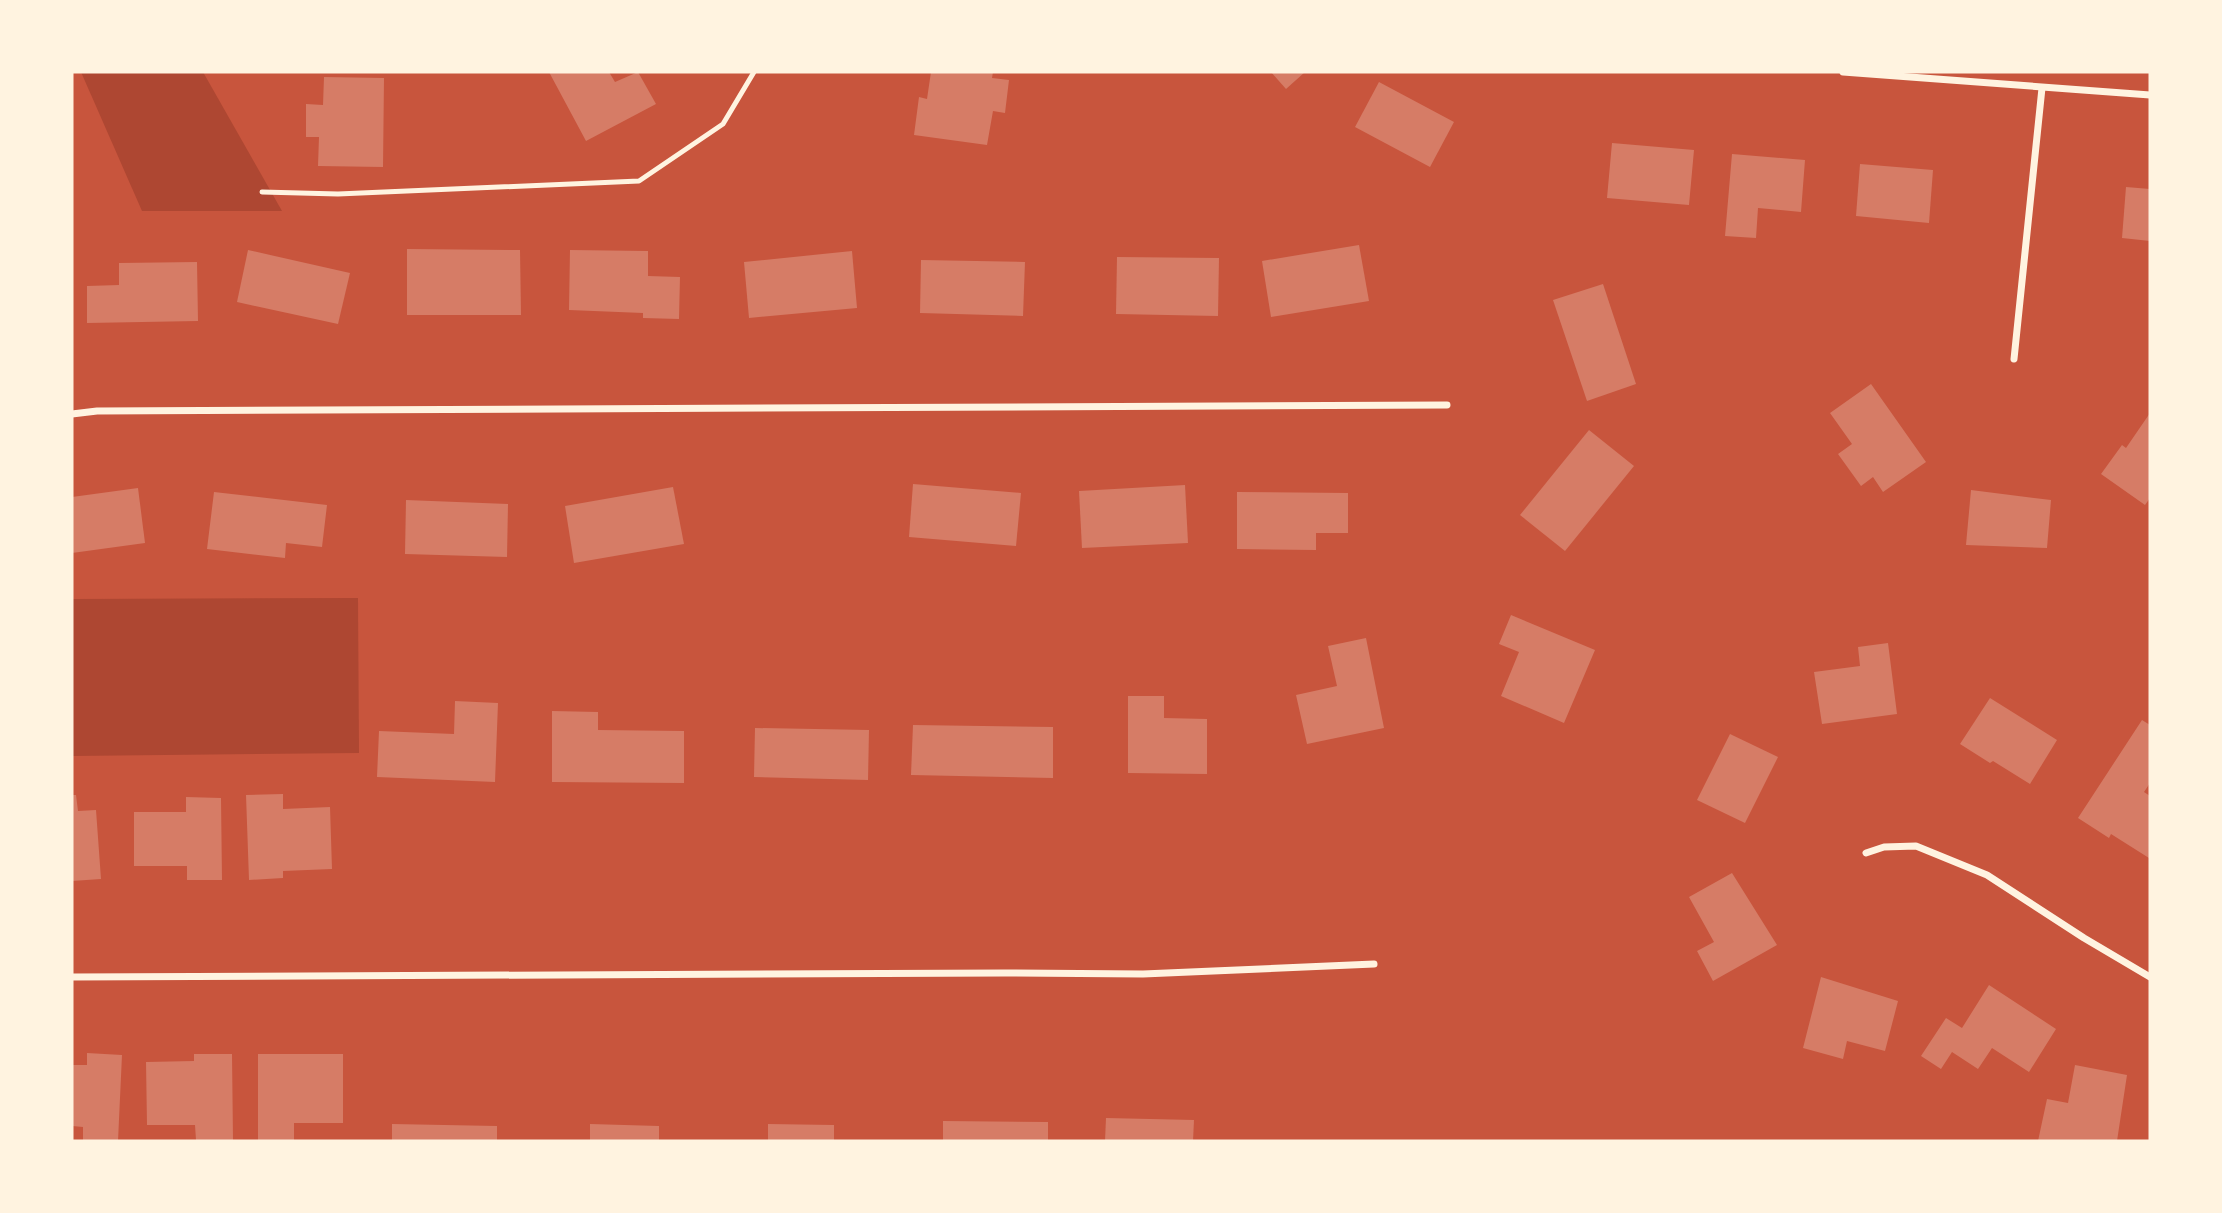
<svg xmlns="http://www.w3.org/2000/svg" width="2222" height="1213" font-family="Helvetica,sans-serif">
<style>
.green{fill:#ae4732}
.building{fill:#d67c66}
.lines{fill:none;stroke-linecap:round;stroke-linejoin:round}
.service{stroke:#fff3e0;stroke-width:5}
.minor{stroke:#fff3e0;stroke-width:7}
</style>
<rect width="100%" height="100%" fill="#c8553d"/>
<g class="green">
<polygon points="81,72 203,72 282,211 142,211"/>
<polygon points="358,598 359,753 72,756 72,599"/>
</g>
<g class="building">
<polygon points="549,72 609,72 615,82 638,72 656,104 586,141"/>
<polygon points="931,72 993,72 992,78 1009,80 1005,113 993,111 987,145 914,135 919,97 927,99"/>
<polygon points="1271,72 1305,72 1286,89"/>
<polygon points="324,77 384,78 383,167 318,166 319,137 306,137 306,104 323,105"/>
<polygon points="1379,82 1454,122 1430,167 1355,127"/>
<polygon points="1612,143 1694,150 1689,205 1607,198"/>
<polygon points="1732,154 1805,160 1801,212 1758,208 1756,238 1725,236"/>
<polygon points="1860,164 1933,170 1929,223 1856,216"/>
<polygon points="2126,187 2150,189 2150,241 2122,238"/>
<polygon points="1359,245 1369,301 1271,317 1262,261"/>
<polygon points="407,249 520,250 521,315 407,315"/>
<polygon points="248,250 350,273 338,324 237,302"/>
<polygon points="570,250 648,251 648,276 680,277 679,319 643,318 643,313 569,310"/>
<polygon points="852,251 857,308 749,318 744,262"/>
<polygon points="1117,257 1219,258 1218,316 1116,314"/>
<polygon points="921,260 1025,262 1023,316 920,313"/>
<polygon points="197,262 198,321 87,323 87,286 119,285 119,263"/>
<polygon points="1603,284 1636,384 1587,401 1553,300"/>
<polygon points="1871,384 1926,462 1883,492 1873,477 1861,486 1838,454 1852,444 1830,413"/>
<polygon points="2150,413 2150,498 2145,505 2101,474 2122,445 2126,448"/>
<polygon points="1589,430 1634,466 1565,551 1520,515"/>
<polygon points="913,484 1021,493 1016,546 909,537"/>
<polygon points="1185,485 1188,543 1082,548 1079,491"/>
<polygon points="673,487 684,544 574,563 565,506"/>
<polygon points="138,488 145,543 72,553 72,497"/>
<polygon points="1971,490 2051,500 2047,548 1966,545"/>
<polygon points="214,492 327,505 322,547 286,543 285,558 207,549"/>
<polygon points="1237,492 1348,493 1348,533 1316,533 1316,550 1237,549"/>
<polygon points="406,500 508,504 507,557 405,554"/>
<polygon points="1511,615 1595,650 1564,723 1501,696 1519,652 1499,644"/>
<polygon points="1366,638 1384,728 1307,744 1296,695 1337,686 1328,646"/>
<polygon points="1888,643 1897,714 1822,724 1814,672 1860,666 1858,647"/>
<polygon points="1128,696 1164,696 1164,718 1207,719 1207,774 1128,773"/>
<polygon points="1990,698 2057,740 2030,784 1993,761 1990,763 1960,744"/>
<polygon points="455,701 498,703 495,782 377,777 379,731 454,734"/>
<polygon points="552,711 598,712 598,730 684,731 684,783 552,782"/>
<polygon points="2142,720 2150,725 2150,783 2144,792 2150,796 2149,858 2111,834 2109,838 2078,818"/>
<polygon points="913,725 1053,727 1053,778 911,775"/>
<polygon points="755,728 869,730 868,780 754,777"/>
<polygon points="1730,734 1778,757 1745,823 1697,800"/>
<polygon points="283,794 283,809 330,807 332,869 283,871 283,878 249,880 246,795"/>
<polygon points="72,795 76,795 78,811 96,810 101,879 72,881"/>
<polygon points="186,797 221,798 222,880 187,880 187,866 134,866 134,812 186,812"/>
<polygon points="1732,873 1777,945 1713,981 1697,951 1714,942 1689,897"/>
<polygon points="1821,977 1898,1001 1885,1051 1847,1041 1843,1059 1803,1048"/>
<polygon points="1989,985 2056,1029 2029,1072 1992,1048 1978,1069 1952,1052 1941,1069 1921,1056 1946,1018 1962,1028"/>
<polygon points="87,1053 122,1055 118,1141 83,1140 83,1127 72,1126 72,1065 87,1065"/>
<polygon points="194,1054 232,1054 233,1140 196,1140 195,1125 147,1125 146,1062 194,1061"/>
<polygon points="258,1054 343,1054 343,1123 294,1123 294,1141 258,1141"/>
<polygon points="2075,1065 2127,1075 2117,1141 2038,1141 2047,1099 2068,1103"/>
<polygon points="1106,1118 1194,1120 1193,1141 1105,1141"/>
<polygon points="943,1121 1048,1122 1048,1141 943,1141"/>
<polygon points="392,1124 497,1126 497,1141 392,1141"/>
<polygon points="590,1124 659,1126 659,1141 590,1141"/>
<polygon points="768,1124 834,1125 834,1141 768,1141"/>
</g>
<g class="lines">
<polyline class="service" points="262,192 338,194 639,181 723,124 754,72"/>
<g class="minor">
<polyline points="1843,72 2150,95"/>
<polyline points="2014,359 2042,88"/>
<polyline points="72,414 97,411 1447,405"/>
<polyline points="1866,853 1884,847 1916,846 1987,875 2084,938 2150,977"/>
<polyline points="72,977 1004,973 1143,974 1374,964"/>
</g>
</g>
<rect width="2222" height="1213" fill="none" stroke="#fff3e0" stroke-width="147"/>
</svg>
